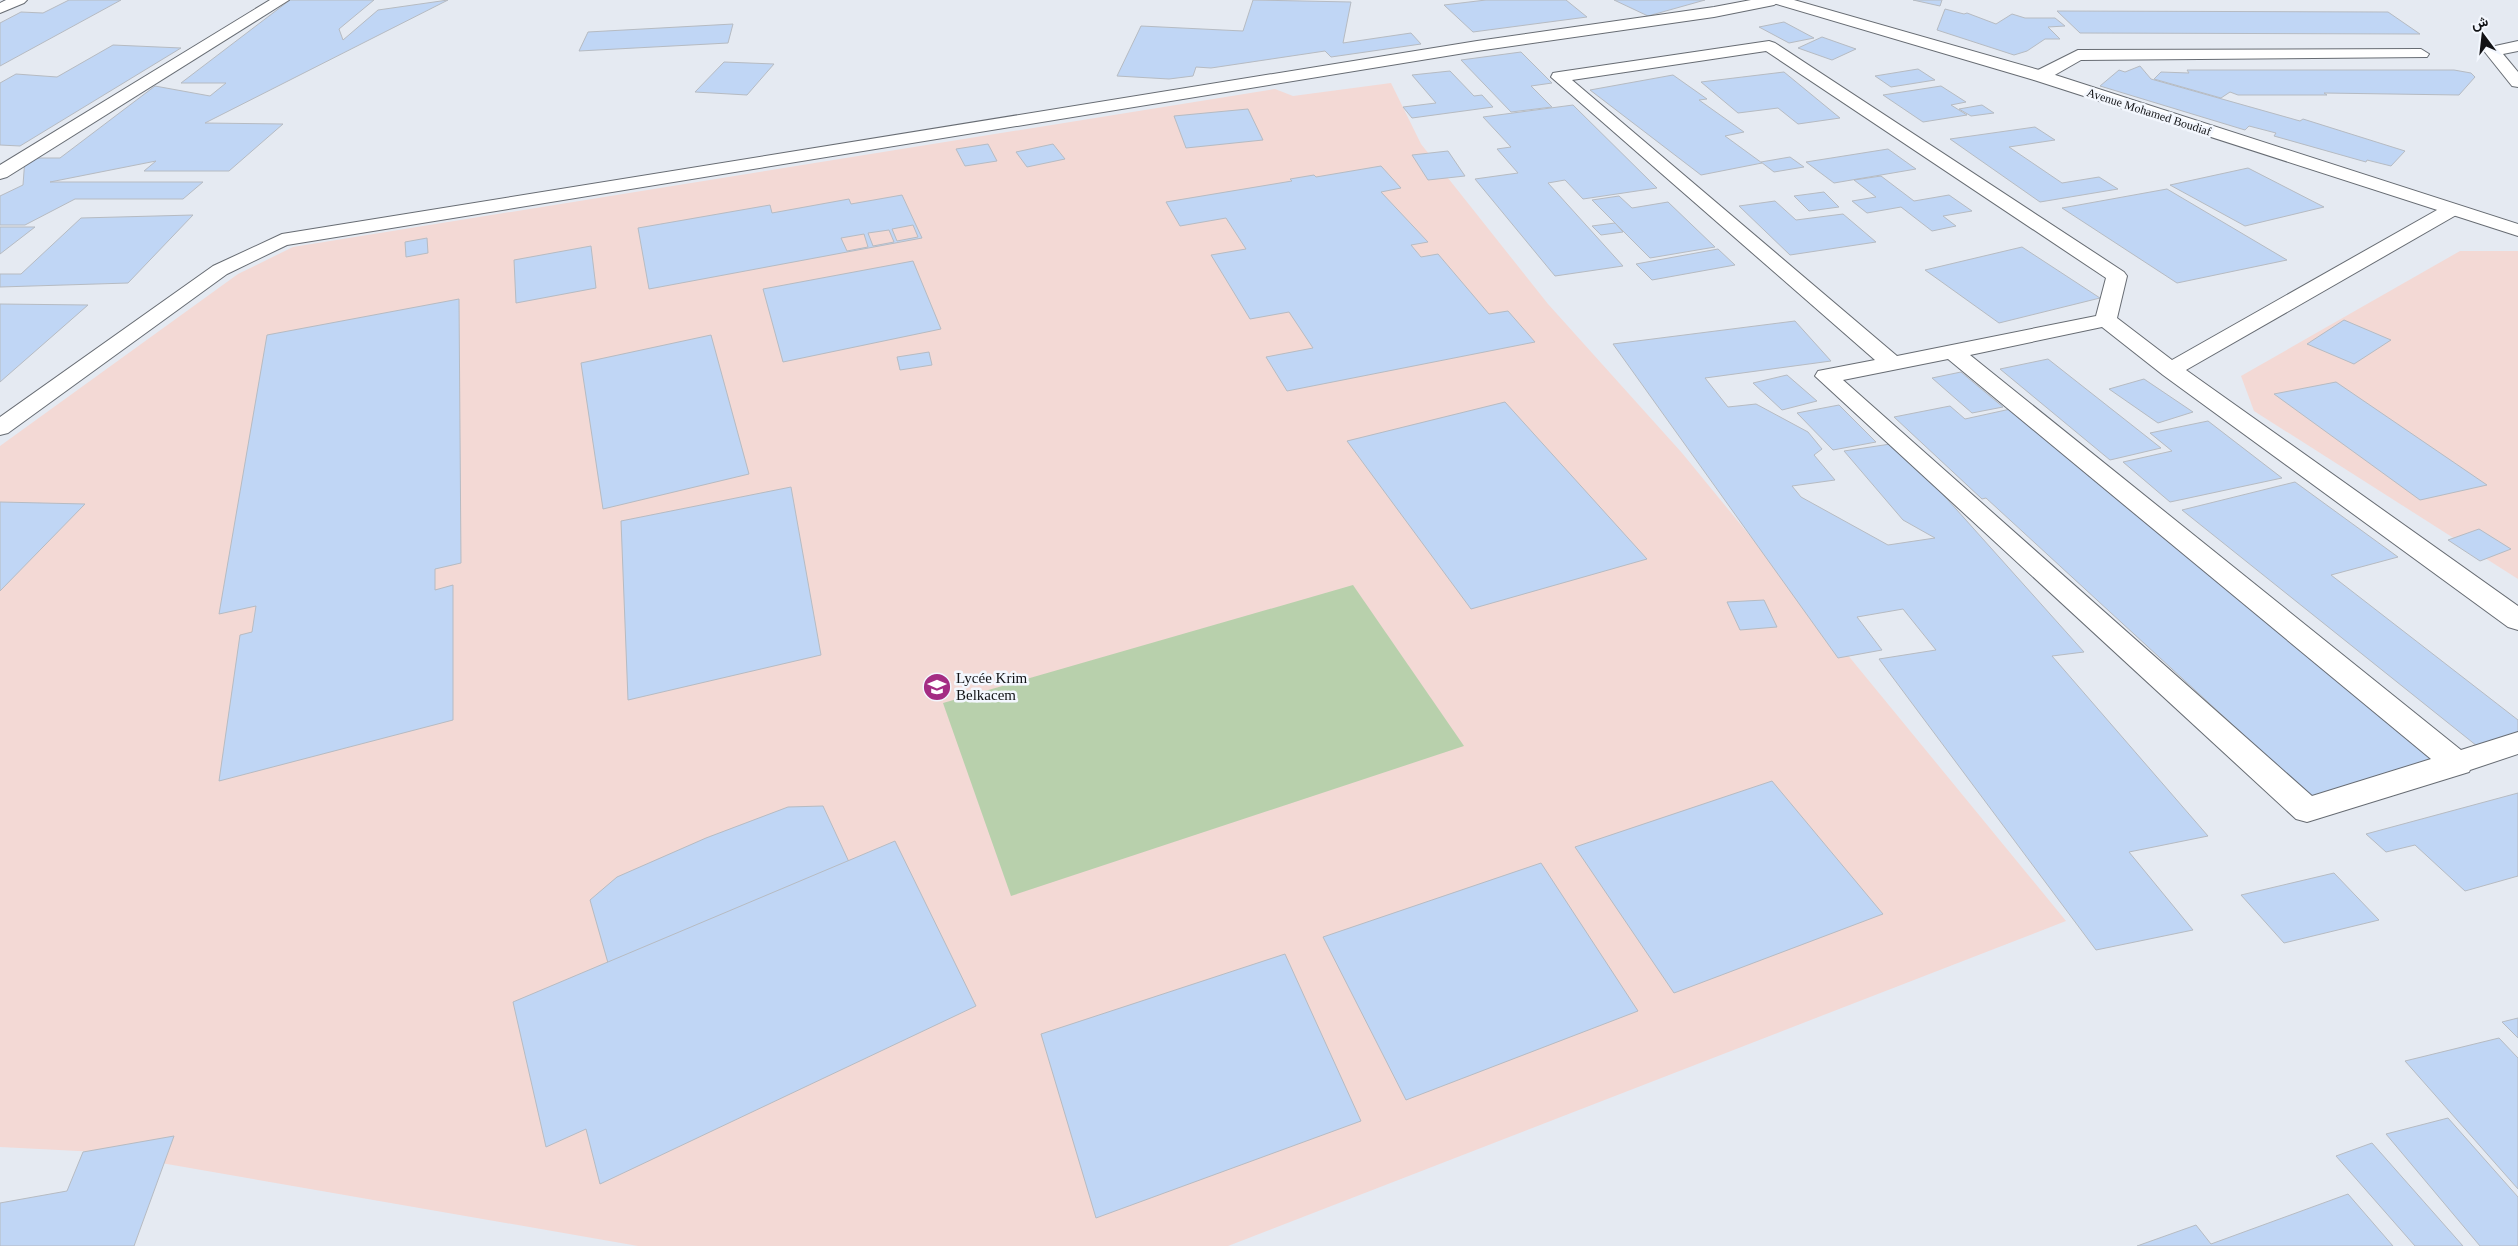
<svg xmlns="http://www.w3.org/2000/svg" width="2518" height="1246" font-family="'Times New Roman',Vazirmatn,serif">
<style>
.education{fill:#f3d9d5}
.green{fill:#b8d0ac}
.building{fill:#c0d6f5;stroke:#b6bbc2;fill-rule:evenodd}
.lines{fill:none;stroke-linecap:round;stroke-linejoin:round}
.lane-casing{stroke:#676c73;stroke-width:2}
.street-casing{stroke:#676c73;stroke-width:2}
.secondary-casing{stroke:#676c73;stroke-width:2}
.lane{fill:#fff;fill-rule:evenodd}
.street{fill:#fff;fill-rule:evenodd}
.secondary{fill:#fff;fill-rule:evenodd}
.labels{text-anchor:middle;dominant-baseline:central;stroke-width:5;stroke-linejoin:round;paint-order:stroke}
.far-street-label{font-size:12px;fill:#111215;stroke:#f3f7fe}
.poi-label{font-size:15px;fill:#111215;stroke:#f3f7fe;text-anchor:start}
</style>
<rect width="100%" height="100%" fill="#e5eaf2"/>
<g class="education">
<polygon points="1391,83 1421,144 1548,304 1682,453 2066,921 1228,1246 638,1246 98,1152 0,1147 0,446 238,274 293,247 1275,89 1293,96"/>
<polygon points="2460,251 2518,251 2518,579 2254,411 2241,376"/>
</g>
<polygon class="green" points="1353,585 1464,746 1011,896 943,703"/>
<g class="building">
<polygon points="69,0 121,0 0,66 0,23 21,12 43,13"/>
<polygon points="290,0 374,0 339,29 343,40 378,10 448,0 205,123 283,124 229,171 144,171 156,161 50,182 203,182 183,199 75,199 25,225 0,225 0,196 23,185 25,158 60,158 155,86 210,96 226,83 181,83"/>
<polygon points="1253,0 1351,2 1343,43 1411,33 1421,44 1331,57 1325,51 1211,68 1196,67 1193,76 1169,79 1117,76 1141,26 1243,31"/>
<polygon points="1486,0 1566,0 1587,17 1473,32 1444,5"/>
<polygon points="1614,0 1705,0 1648,16"/>
<polygon points="1913,0 1942,0 1940,6"/>
<polygon points="1945,9 1964,14 1967,13 1996,24 2012,14 2025,18 2055,18 2065,26 2048,27 2060,39 2045,39 2027,51 2014,55 1937,30"/>
<polygon points="2057,11 2388,12 2420,34 2080,33"/>
<polygon points="1784,22 1814,38 1789,43 1759,27"/>
<polygon points="733,24 728,43 579,51 588,32"/>
<polygon points="1822,37 1856,49 1832,60 1798,48"/>
<polygon points="113,45 181,48 20,146 0,145 0,83 16,74 57,77"/>
<polygon points="1521,52 1552,83 1531,86 1552,107 1511,112 1461,60"/>
<polygon points="724,62 774,64 747,95 695,92"/>
<polygon points="2140,66 2151,79 2300,121 2303,119 2405,151 2391,166 2367,160 2366,162 2274,136 2276,133 2249,126 2245,130 2100,86 2119,70 2125,72"/>
<polygon points="1918,69 1935,80 1891,87 1875,76"/>
<polygon points="2187,70 2454,70 2471,73 2475,77 2459,95 2324,93 2327,95 2238,95 2230,92 2221,98 2154,79 2161,72 2189,73"/>
<polygon points="1450,71 1474,96 1482,95 1493,107 1412,118 1403,107 1436,103 1412,75"/>
<polygon points="1784,72 1840,118 1798,124 1778,108 1738,113 1701,82"/>
<polygon points="1673,75 1707,99 1699,100 1744,132 1725,136 1762,163 1701,175 1590,90"/>
<polygon points="1941,86 1966,102 1951,105 1967,115 1923,122 1883,95"/>
<polygon points="1573,105 1657,188 1583,199 1565,180 1548,183 1623,266 1555,276 1475,179 1518,173 1497,149 1511,147 1483,117"/>
<polygon points="1982,105 1994,113 1971,116 1959,109"/>
<polygon points="1248,109 1263,140 1186,148 1174,116"/>
<polygon points="2035,127 2055,140 2009,147 2062,183 2099,177 2118,189 2040,202 1950,139"/>
<polygon points="988,144 997,161 965,166 956,149"/>
<polygon points="1053,144 1065,159 1027,167 1016,152"/>
<polygon points="1888,149 1916,169 1834,183 1806,162"/>
<polygon points="1448,151 1465,176 1428,180 1412,155"/>
<polygon points="1790,157 1804,167 1774,172 1761,162"/>
<polygon points="1381,166 1401,188 1381,192 1428,242 1411,245 1421,257 1438,254 1489,314 1508,311 1535,342 1287,391 1266,357 1313,348 1289,312 1250,319 1211,255 1246,249 1226,218 1180,226 1166,202 1292,181 1290,179 1314,175 1316,177"/>
<polygon points="2248,168 2324,207 2245,226 2170,185"/>
<polygon points="1881,176 1914,201 1949,195 1972,211 1943,216 1956,226 1932,231 1901,207 1867,213 1852,201 1876,197 1854,180"/>
<polygon points="2167,189 2287,260 2177,283 2062,208"/>
<polygon points="1824,192 1839,207 1809,211 1794,196"/>
<path d="M902,195L922,238L649,289L638,228L770,205L772,213L849,199L851,204ZM913,225L918,237L897,241L892,229ZM889,230L894,242L873,246L868,233ZM864,234L868,247L847,251L841,238Z"/>
<polygon points="1619,196 1632,208 1668,202 1715,247 1650,258 1592,200"/>
<polygon points="1775,201 1796,220 1843,214 1876,242 1790,255 1739,206"/>
<polygon points="193,215 128,283 0,287 0,274 21,274 81,218"/>
<polygon points="1615,223 1623,232 1601,235 1592,226"/>
<polygon points="0,227 35,227 0,254"/>
<polygon points="427,238 428,253 406,257 405,242"/>
<polygon points="591,246 596,288 516,303 514,260"/>
<polygon points="2022,247 2100,298 1999,323 1925,270"/>
<polygon points="1718,249 1735,265 1652,280 1636,264"/>
<polygon points="913,261 941,329 783,362 763,289"/>
<polygon points="459,299 461,563 435,569 435,590 453,585 453,720 219,781 240,635 252,632 256,606 219,614 267,335"/>
<polygon points="0,304 88,305 0,382"/>
<polygon points="2344,320 2391,340 2354,364 2307,344"/>
<polygon points="1795,321 1831,361 1705,378 1728,407 1756,404 1808,432 1822,449 1814,455 1835,480 1792,486 1801,497 1888,545 1935,538 1903,520 1844,451 1897,443 2084,652 2052,656 2208,836 2129,852 2193,930 2096,950 1879,659 1936,650 1903,609 1857,617 1882,650 1838,658 1613,344"/>
<polygon points="711,335 749,474 603,509 581,363"/>
<polygon points="929,352 932,365 900,370 897,357"/>
<polygon points="2048,359 2161,448 2110,460 2000,369"/>
<polygon points="1961,372 2003,407 1972,413 1932,378"/>
<polygon points="1787,375 1817,401 1782,410 1753,383"/>
<polygon points="2144,379 2193,412 2158,423 2109,389"/>
<polygon points="2336,382 2487,485 2420,500 2274,394"/>
<polygon points="1505,402 1647,559 1471,609 1347,441"/>
<polygon points="1839,405 1876,442 1833,450 1797,413"/>
<polygon points="1950,406 1965,419 2015,408 2445,767 2320,805 1986,498 1982,499 1894,417"/>
<polygon points="2208,421 2282,478 2170,502 2123,462 2172,451 2150,433"/>
<polygon points="2295,482 2398,557 2331,575 2518,720 2518,738 2482,750 2182,510"/>
<polygon points="791,487 821,655 628,700 621,521"/>
<polygon points="0,502 85,504 0,591"/>
<polygon points="2479,529 2511,549 2480,561 2448,540"/>
<polygon points="1764,600 1777,627 1740,630 1727,602"/>
<polygon points="1772,781 1883,914 1674,993 1575,847"/>
<polygon points="2518,793 2518,876 2465,891 2415,845 2386,852 2366,834"/>
<polygon points="823,806 849,862 608,963 590,900 617,877 706,838 788,807"/>
<polygon points="895,841 976,1006 600,1184 586,1129 546,1147 513,1002"/>
<polygon points="1541,863 1638,1011 1406,1100 1323,937"/>
<polygon points="2334,873 2379,920 2284,943 2241,895"/>
<polygon points="1285,954 1361,1121 1096,1218 1041,1034"/>
<polygon points="2518,1018 2518,1038 2502,1022"/>
<polygon points="2499,1038 2518,1058 2518,1189 2405,1061"/>
<polygon points="2448,1118 2518,1197 2518,1246 2480,1246 2386,1134"/>
<polygon points="174,1136 134,1246 0,1246 0,1203 67,1191 83,1152"/>
<polygon points="2372,1143 2463,1246 2415,1246 2336,1156"/>
<polygon points="2348,1194 2393,1246 2137,1246 2196,1225 2211,1244"/>
</g>
<g class="lines">
<defs>
<polygon id="lane" points="2421,49 2429,54 2427,57 2081,60 2046,80 2034,80 2032,76 2034,72 2078,50"/>
<g id="street">
<polygon points="6,0 27,0 24,3 0,13 0,3"/>
<polygon points="270,0 289,0 7,177 0,179 0,165"/>
<polygon points="1751,0 1782,0 1774,5 1714,17 1477,51 287,245 227,274 8,433 0,435 0,417 213,266 282,234 1477,41 1714,7"/>
<path d="M1769,41L1775,43L2124,272L2127,276L2117,318L2172,360L2444,206H2458L2461,210L2458,214L2186,370L2518,606V630L2508,627L2163,375L2102,327L1970,355L2461,750L2518,732V754L2470,770L2469,772L2307,822L2296,819L1815,376L1818,371L1875,360L1551,77L1553,73L1559,72ZM1766,51L2106,278L2096,316L1897,356L1572,80ZM1948,359L2431,759L2312,796L1843,380Z"/>
<polygon points="2518,41 2518,51 2503,54 2518,72 2518,87 2512,86 2484,51 2486,48"/>
</g>
<polygon id="secondary" points="1770,0 1794,0 2046,72 2518,224 2518,236 2034,80 1773,3"/>
</defs>
<use href="#lane" class="lane-casing"/>
<use href="#street" class="street-casing"/>
<use href="#secondary" class="secondary-casing"/>
<use href="#lane" class="lane"/>
<use href="#street" class="street"/>
<use href="#secondary" class="secondary"/>
</g>
<defs>
<symbol id="school-disc" viewBox="-11 -11 22 22"><circle r="9.5" fill="#a42c83" stroke="#f3f7fe"/><path d="M0-5L7-2L0 1L-7-2ZM-4 1L0 2.5L4 1V4Q0 6-4 4Z" fill="#fff"/></symbol>
</defs>
<g fill-rule="evenodd">
<use href="#school-disc" x="921" y="671" width="32" height="32"/>
</g>
<g class="labels">
<g class="far-street-label">
<text transform="translate(2149 112) rotate(18)">Avenue Mohamed Boudiaf</text>
</g>
<g class="poi-label">
<text x="956" y="678">Lycée Krim<tspan x="956" dy="17">Belkacem</tspan></text>
</g>
</g>
<g transform="translate(2483 35) rotate(345)" stroke="#f3f7fe" stroke-width="4" paint-order="stroke">
<path d="M0-4L9 19L0 12L-9 19Z" fill="#111215"/>
<text y="-8" font-size="14" font-weight="bold" text-anchor="middle" fill="#111215">ش</text>
</g>
</svg>
